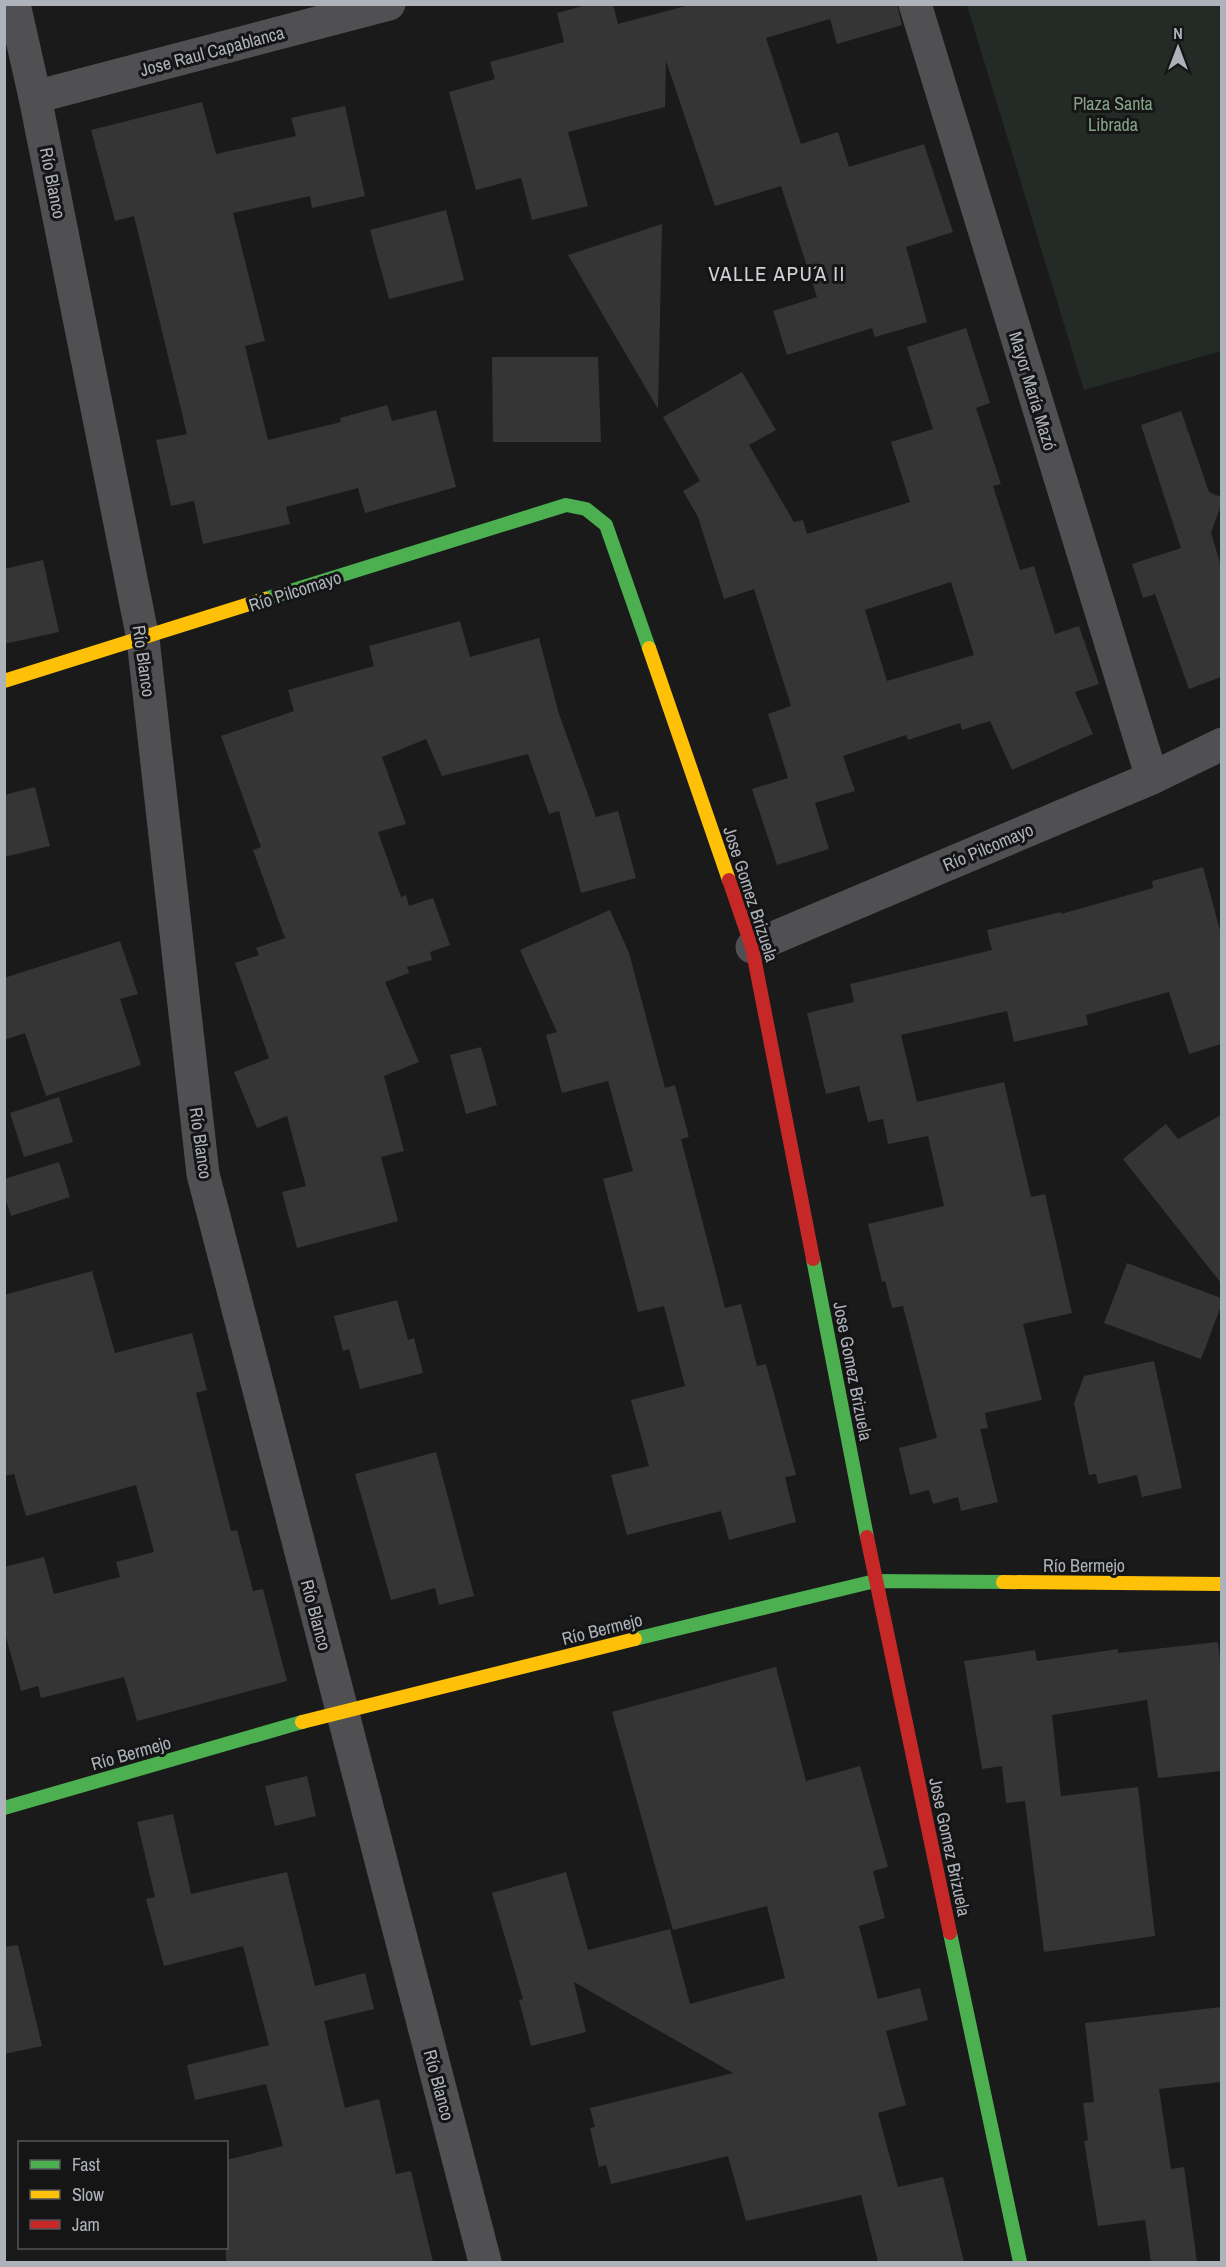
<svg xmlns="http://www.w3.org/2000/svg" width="1226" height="2267" font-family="'Archivo Narrow',sans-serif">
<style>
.green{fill:#242a25}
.building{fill:#353536;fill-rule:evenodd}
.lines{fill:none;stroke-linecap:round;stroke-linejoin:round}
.street{stroke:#505053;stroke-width:33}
.fast{stroke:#4caf50;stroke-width:14}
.slow{stroke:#ffc107;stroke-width:14}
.jam{stroke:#c62828;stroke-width:14}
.labels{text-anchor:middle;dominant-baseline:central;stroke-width:6;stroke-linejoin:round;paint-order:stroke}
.street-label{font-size:18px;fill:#aeb2ba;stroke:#151516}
.park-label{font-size:18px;fill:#87a288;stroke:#151516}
.quarter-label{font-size:21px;letter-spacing:1.5px;fill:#ced1d6;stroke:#151516}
</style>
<rect width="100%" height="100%" fill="#1a1a1b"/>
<polygon class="green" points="967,5 1221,5 1221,351 1084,390"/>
<g class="building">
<polygon points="590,4 613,4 618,24 693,4 897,4 902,25 837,44 830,19 766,38 801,144 838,132 849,167 924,144 953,232 906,247 927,322 875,337 872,328 787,355 773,311 817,297 781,186 715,206 666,61 665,107 568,132 588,206 532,220 521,178 476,190 449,92 495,79 490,62 564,42 557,13"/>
<polygon points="202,102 216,154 296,136 291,118 345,106 365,196 312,208 310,196 233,213 265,341 245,346 268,440 341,422 340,418 387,405 392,421 436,410 456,487 365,513 358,488 286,507 290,524 203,544 194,501 171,506 156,440 187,434 134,216 115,221 91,130"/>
<polygon points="446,210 464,280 389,299 370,230"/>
<polygon points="662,224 658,409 568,255"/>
<path d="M966,328L990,403L976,408L1001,484L993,486L1020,570L1034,566L1055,634L1079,626L1099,684L1075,692L1093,734L1012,770L990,721L962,730L960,723L908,740L906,735L843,756L855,791L815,803L829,849L777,865L752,789L788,778L768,714L791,706L754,589L724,599L698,517L683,491L700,481L663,417L742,372L776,430L749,445L794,522L803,520L807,534L910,502L891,442L933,429L907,347ZM951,582L974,655L887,681L865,610Z"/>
<polygon points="492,357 598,357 601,442 493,442"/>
<polygon points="1181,411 1209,492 1221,497 1221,505 1211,533 1221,566 1221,677 1189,689 1155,594 1143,598 1132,564 1181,548 1141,425"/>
<polygon points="43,560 59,632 4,644 4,569"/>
<polygon points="460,621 470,657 539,638 559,714 596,817 618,811 636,878 581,893 559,811 549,814 528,754 442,776 426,739 382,757 406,824 378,832 401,897 406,895 409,906 433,898 450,945 430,952 432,960 407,967 409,973 385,982 419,1062 384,1076 404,1151 381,1157 398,1221 297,1248 282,1192 306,1186 287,1116 257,1128 234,1072 269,1058 235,963 259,955 256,948 285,938 253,850 261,847 221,736 294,711 288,690 374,666 369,646"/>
<polygon points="35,787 50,846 4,857 4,795"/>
<polygon points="1203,867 1221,934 1221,1044 1189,1054 1169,992 1086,1015 1088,1025 1014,1042 1007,1011 901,1035 917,1102 1004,1082 1031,1197 1045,1194 1072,1313 1023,1324 1042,1400 985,1413 988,1428 980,1429 998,1502 961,1511 958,1497 933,1504 929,1490 910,1495 899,1448 937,1438 903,1306 892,1308 885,1281 882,1282 868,1224 944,1206 928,1136 888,1144 883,1119 868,1122 859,1086 826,1094 807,1013 854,1002 850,984 992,950 987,930 1061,912 1061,914 1153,888 1152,881"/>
<polygon points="610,910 629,953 665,1088 675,1085 689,1137 681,1139 725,1308 741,1304 757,1366 766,1364 796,1475 785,1477 796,1522 729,1540 721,1511 627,1535 611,1475 649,1466 631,1400 685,1386 664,1306 638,1312 603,1179 633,1171 608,1081 562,1093 546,1035 557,1032 520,950"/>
<polygon points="120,941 138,994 120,999 141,1065 46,1096 25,1033 4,1040 4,978"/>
<polygon points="481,1047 497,1105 466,1114 450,1055"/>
<polygon points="59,1097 73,1142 24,1157 10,1113"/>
<polygon points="1221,1115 1221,1283 1123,1159 1166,1124 1178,1139"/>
<polygon points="59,1162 70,1197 11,1216 4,1195 4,1179"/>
<polygon points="1127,1263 1221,1298 1221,1306 1201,1359 1104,1323"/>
<polygon points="92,1271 115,1353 192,1333 207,1390 196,1393 231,1531 237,1530 253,1591 263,1589 287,1681 137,1721 124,1677 41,1698 38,1686 21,1691 4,1630 4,1567 44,1557 54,1594 120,1577 116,1562 154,1552 136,1485 26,1516 14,1474 4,1476 4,1295"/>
<polygon points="397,1300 408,1340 414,1338 423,1373 360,1389 349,1349 343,1351 334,1316"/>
<polygon points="1154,1361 1182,1488 1142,1497 1137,1475 1098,1484 1096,1474 1089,1475 1074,1403 1084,1376"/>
<polygon points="436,1452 474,1596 439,1605 435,1588 391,1600 355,1474"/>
<polygon points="1218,1642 1221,1669 1221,1771 1158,1778 1147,1700 1052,1715 1061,1796 1138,1787 1155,1936 1044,1952 1025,1801 1006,1803 1002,1766 982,1769 964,1661 1035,1650 1037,1661 1118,1649 1118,1653"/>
<polygon points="776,1667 806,1781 860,1766 888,1867 873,1871 885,1918 859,1926 878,1999 920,1988 928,2020 886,2031 906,2105 878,2113 898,2187 943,2177 964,2262 878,2262 861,2195 746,2221 728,2156 611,2184 606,2165 599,2167 590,2128 595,2127 590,2108 733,2073 574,1982 586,2032 531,2046 519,2000 523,1999 492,1893 566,1872 588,1950 670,1929 690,2004 785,1978 767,1906 673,1930 612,1712"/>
<polygon points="307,1776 316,1816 275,1826 265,1786"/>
<polygon points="173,1814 191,1894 287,1872 315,1986 365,1973 374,2009 324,2021 345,2108 379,2099 396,2174 411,2171 433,2262 226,2262 226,2160 283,2146 266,2084 195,2100 187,2065 269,2045 243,1946 164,1966 146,1899 155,1897 137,1822"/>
<polygon points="18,1945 42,2046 4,2054 4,1947"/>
<polygon points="1221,2007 1221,2082 1159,2089 1171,2169 1184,2167 1197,2262 1151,2262 1145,2220 1098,2226 1084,2141 1088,2140 1083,2103 1094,2102 1085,2023"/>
</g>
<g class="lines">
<g class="street">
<polyline points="14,4 35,97 143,639 203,1174 485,2262"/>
<polyline points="915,4 1152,778"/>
<polyline points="35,97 389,4"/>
<polyline points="752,947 1152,778 1222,744"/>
</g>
<g class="fast">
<polyline points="265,599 566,505 586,509 606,525 649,648"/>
<polyline points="813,1259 867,1537"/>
<polyline points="635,1639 875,1581 1003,1582"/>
<polyline points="4,1808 302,1722"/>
<polyline points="950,1933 1020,2262"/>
</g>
<g class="slow">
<polyline points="649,648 729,880"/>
<polyline points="4,681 265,599"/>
<polyline points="1003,1582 1222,1584"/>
<polyline points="302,1722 635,1639"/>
</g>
<g class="jam">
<polyline points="729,880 752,947 813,1259"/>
<polyline points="867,1537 950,1933"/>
</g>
</g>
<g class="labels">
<g class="street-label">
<text transform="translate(212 51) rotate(-15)">Jose Raul Capablanca</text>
<text transform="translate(53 183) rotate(79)">Río Blanco</text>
<text transform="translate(1033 391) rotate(73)">Mayor María Mazó</text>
<text transform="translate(295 591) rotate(-18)">Río Pilcomayo</text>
<text transform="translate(144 661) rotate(82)">Río Blanco</text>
<text transform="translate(988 847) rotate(-23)">Río Pilcomayo</text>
<text transform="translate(751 894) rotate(72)">Jose Gomez Brizuela</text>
<text transform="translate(201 1143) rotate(82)">Río Blanco</text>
<text transform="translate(853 1371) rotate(79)">Jose Gomez Brizuela</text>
<text x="1084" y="1565">Río Bermejo</text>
<text transform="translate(316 1615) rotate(75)">Río Blanco</text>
<text transform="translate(602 1629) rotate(-14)">Río Bermejo</text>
<text transform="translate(131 1753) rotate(-16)">Río Bermejo</text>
<text transform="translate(950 1847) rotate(78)">Jose Gomez Brizuela</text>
<text transform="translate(439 2085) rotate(75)">Río Blanco</text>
</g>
<g class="park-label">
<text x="1113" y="103">Plaza Santa<tspan x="1113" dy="21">Librada</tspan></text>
</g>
<g class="quarter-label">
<text x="777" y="273">VALLE APU´A II</text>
</g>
</g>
<rect width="1226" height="2267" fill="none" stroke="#aeb2ba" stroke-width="12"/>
<rect x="18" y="2141" width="210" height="108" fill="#151516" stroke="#525458" stroke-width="1.5"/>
<rect x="30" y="2160" width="30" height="9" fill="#4caf50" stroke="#525458" stroke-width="1.5"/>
<text x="72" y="2171" font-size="18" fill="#aeb2ba">Fast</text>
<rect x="30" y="2190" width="30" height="9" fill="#ffc107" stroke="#525458" stroke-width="1.5"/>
<text x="72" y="2201" font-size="18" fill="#aeb2ba">Slow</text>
<rect x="30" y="2220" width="30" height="9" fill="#c62828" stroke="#525458" stroke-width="1.5"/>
<text x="72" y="2231" font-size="18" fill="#aeb2ba">Jam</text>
<g transform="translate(1178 48)" stroke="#151516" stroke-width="4.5" paint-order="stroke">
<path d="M0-4.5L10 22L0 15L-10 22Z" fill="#aeb2ba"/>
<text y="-9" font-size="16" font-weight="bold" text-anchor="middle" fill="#aeb2ba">N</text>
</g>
</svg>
